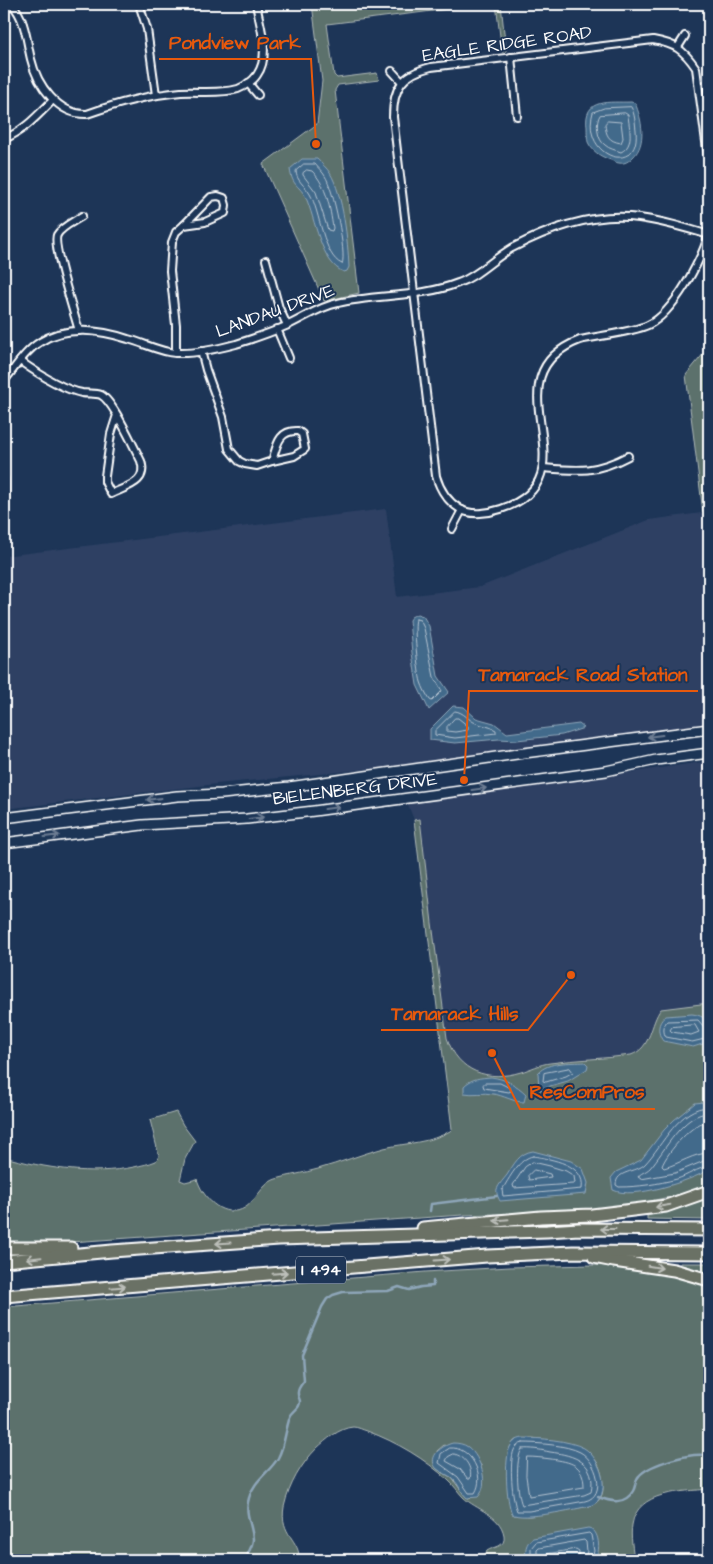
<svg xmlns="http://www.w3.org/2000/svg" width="713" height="1564" font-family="'Architects Daughter',sans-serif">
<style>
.built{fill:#2e4164}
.green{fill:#5c716c;stroke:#aeb8b6;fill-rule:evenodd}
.water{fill:#436a8b;stroke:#8ea6b9}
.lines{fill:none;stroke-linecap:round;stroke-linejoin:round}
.shore{stroke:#b4c3d1;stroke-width:1}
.stream{stroke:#8ea6b9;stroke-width:2.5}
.street-casing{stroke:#fff;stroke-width:10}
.secondary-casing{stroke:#fff;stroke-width:12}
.highway-casing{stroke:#fff;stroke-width:15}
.street{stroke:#1d3557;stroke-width:6}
.secondary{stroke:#1d3557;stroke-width:9}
.highway{stroke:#6b7165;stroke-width:11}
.oneway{stroke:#6c7c92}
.oneway2{stroke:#bcbfba}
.labels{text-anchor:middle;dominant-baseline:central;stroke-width:4;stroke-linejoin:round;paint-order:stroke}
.shield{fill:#1d3557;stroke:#bbc2cd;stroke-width:1}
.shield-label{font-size:16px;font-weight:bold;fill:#fff}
.street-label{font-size:18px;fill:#fff;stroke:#1d3557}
.leader{fill:none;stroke:#e8590c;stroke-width:2}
.callout-dot{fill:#e8590c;stroke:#1d3557;stroke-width:2}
.callout-label{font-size:19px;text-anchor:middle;font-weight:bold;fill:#e8590c;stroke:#1d3557;stroke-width:4;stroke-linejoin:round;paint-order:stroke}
</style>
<rect width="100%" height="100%" fill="#1d3557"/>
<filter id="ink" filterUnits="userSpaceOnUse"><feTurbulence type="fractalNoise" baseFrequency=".02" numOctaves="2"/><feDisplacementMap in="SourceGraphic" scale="10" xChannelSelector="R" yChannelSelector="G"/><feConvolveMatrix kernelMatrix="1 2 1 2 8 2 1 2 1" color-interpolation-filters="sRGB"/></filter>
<g filter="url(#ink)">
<g class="built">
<polygon points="386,509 397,597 480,587 649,520 709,512 709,723 409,769 402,766 216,784 4,809 4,556"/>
<polygon points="709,761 709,1185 684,1194 649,1202 526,1212 452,1130 414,820 407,802 542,779 612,775"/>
</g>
<g class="green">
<polygon points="312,4 489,4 327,24 334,75 337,78 377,73 379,80 338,85 335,90 359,293 324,301 263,164 317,124 322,81"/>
<polygon points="496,4 501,4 506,51 502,52"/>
<polygon points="709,347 709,512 703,513 686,375"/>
<path d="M420,819L432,923L447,1038C458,1072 488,1082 521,1072C531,1069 540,1064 550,1063C577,1059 604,1059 631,1055C652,1048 650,1023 661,1009L709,1003V1185C633,1213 543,1212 463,1215L71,1242L4,1243V1157C46,1168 90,1176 134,1167C142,1165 149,1164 156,1161L159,1156L150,1120L176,1112L183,1125L195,1141L185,1159L180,1180L185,1182L197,1179C202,1195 217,1213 235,1211C254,1210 259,1184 276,1179C290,1175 304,1173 318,1169C340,1163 361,1154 384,1148C405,1143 431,1143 450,1131L452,1129L414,820Z"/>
<polygon points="709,1196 709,1220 647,1219 647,1216 672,1209"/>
<polygon points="680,1263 709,1263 709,1274 680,1266"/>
<path d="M593,1265L656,1270L709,1284V1489C683,1492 637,1490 632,1525C630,1537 633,1549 634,1560H482L487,1551C494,1546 506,1548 504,1535C500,1514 476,1510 463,1497C458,1492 454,1485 448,1480C425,1459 397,1442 367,1431C363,1430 358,1427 353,1427C339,1428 326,1440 317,1448C301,1464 289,1485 284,1507C279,1535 301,1540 299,1560H4V1307L425,1272L510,1267ZM532,1438C567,1443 603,1443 603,1488C603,1497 598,1503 590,1506L530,1516L514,1515C506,1506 506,1460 510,1448C510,1446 513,1443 514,1441ZM444,1445L481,1465L483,1484L470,1499L465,1496L452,1478L437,1469V1451Z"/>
</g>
<g class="water">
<path d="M631,102L635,103C642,119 647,144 633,157C629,161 625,164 619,163C616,163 612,160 608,159C600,156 592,151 588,142C587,138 587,131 587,127C583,97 610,103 631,102Z"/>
<path d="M302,159H317C321,163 327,168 330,173C343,194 348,242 349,267L347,271L344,272C321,264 315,218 306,198C300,185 292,187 290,169Z"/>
<polygon points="417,614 423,616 429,626 438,676 449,692 429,710 417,685 412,653 409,620 411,617"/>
<polygon points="453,706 464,707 476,718 494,723 507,733 579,724 584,728 562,735 517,740 499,739 455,743 430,740 430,729"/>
<path d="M692,1014C710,1016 709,1027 709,1042L693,1047L663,1041C657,1033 657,1022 666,1016Z"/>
<path d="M585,1062L588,1065L587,1069L568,1081L550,1086L542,1091L539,1088L538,1073C548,1061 571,1063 585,1062Z"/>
<path d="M491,1077C505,1079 516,1084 526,1094L524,1102C513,1102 503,1095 493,1094C483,1092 473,1095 464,1093V1086C472,1078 480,1078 491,1077Z"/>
<path d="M704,1102H709V1170C689,1181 633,1200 613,1190L611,1178L616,1172L641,1160L664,1130L674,1120L695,1103Z"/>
<path d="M533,1151L571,1161L583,1169L588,1183L586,1194L500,1201C498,1197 496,1193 497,1189C499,1184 504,1179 507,1175C514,1164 519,1153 533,1151Z"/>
<path d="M523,1438C539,1438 569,1440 584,1448C601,1458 614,1497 590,1506C575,1509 523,1521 512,1514C506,1500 504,1460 510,1447C513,1441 517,1439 523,1438Z"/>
<path d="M453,1443C458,1443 464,1444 468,1447C481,1457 490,1485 478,1497L467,1498C461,1493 459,1484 453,1479C448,1474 441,1473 436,1468C427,1456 443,1445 453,1443Z"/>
<path d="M588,1528C600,1529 601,1552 595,1560H526C525,1551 525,1543 533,1538Z"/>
</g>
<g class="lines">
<g class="shore">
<path d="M631,107C635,114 635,122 636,130C641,177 580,158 593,112L604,108Z"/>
<path d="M625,113L628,115C629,128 635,145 621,152C616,150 609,149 605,145C597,140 595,122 600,115Z"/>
<path d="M608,121L621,122L623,138L621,143C608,141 606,135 605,124Z"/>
<path d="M304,164H315C318,168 323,172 325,176C333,187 347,254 342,264C323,256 320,211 310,194C305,185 296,181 296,171Z"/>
<path d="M307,170L312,171C327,186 330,208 333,228L332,231L328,230L316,192L303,175V173Z"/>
<path d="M416,619L420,620L424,628L434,677L442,691L432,701L430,700C426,694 423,688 421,682C418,672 413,627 416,619Z"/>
<path d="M455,711C464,712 468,720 476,723C483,726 490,726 496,730V733L455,738L435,735V731Z"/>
<polygon points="455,718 458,718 468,726 468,730 455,732 447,731 447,727"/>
<polygon points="695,1025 699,1032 691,1035 672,1032 670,1030 672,1027"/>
<path d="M709,1028L704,1027L698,1020L667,1021C663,1025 663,1033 666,1037L692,1042L709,1038"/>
<polygon points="570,1068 573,1072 566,1076 546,1082 543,1081 544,1073"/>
<polygon points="485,1083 500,1083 510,1088 511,1091 509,1092 484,1088 483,1085"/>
<path d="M709,1107C679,1107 663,1145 645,1164C636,1173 616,1170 616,1185L619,1187C638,1187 658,1184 677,1179C687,1176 698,1168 709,1166"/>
<path d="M709,1113C683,1113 665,1151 650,1168C646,1172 640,1173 638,1177L641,1179L675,1173L704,1161L709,1160"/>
<path d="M709,1121C694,1121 667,1152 662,1166L664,1168C679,1164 694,1153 709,1153"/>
<path d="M533,1156C551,1159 586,1164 582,1189L503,1196L502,1190C509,1179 519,1158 533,1156Z"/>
<polygon points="533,1162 550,1166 566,1171 574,1176 575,1183 573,1184 514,1188 513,1185 525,1167"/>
<polygon points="534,1170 550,1174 551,1177 529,1180 528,1176"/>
<path d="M523,1443C538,1443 567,1445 580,1452C596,1460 608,1496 585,1501L529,1511H517C512,1499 509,1462 514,1450C516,1446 519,1444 523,1443Z"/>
<path d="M450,1448C471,1446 486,1476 475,1493H469L458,1477L439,1463L441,1454Z"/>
<path d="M522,1449C531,1448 541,1450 550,1452C574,1455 597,1462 591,1492L584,1495L522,1505C517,1494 515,1459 522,1449Z"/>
<path d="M454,1454C465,1456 473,1468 470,1479H468L460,1469L446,1461L448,1457Z"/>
<path d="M527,1457C535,1457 543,1458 551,1459C571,1462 584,1464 584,1487L529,1496L526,1476Z"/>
<polyline points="531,1560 531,1548 536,1542 589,1533 591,1535 594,1551 591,1560"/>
<polyline points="537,1560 537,1550 539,1548 584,1540 586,1542 587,1551 585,1560"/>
<polyline points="545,1560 546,1554 576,1549 579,1551 578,1560"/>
</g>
<g class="stream">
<polyline points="430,1211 431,1204 497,1196"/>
<path d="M598,1497C611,1502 625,1505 633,1491C636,1486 635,1480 639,1476C649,1464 694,1451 709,1456"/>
<path d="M246,1560C247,1552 253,1547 253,1539C252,1524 244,1513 249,1498C253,1481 270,1472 278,1458C285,1445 285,1431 290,1417C292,1411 300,1409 300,1402C300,1398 298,1398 298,1394C297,1389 301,1385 304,1381L302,1355L322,1307L327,1299L333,1295L343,1292L388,1291L399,1287L409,1290L421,1287L433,1286V1281"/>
</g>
<defs>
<g id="street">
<path d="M12,4C17,10 21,17 23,24C27,36 28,47 31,59C37,85 58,115 87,114C118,103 148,95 181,92C199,91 221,94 238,89C245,86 253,81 257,75C271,55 260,26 256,4"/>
<polyline points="139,4 147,29 156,95"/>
<polyline points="678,47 685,36"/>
<polyline points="511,57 517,116"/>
<polyline points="392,71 402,82"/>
<polyline points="248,83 258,95"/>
<path d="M4,139C24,131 38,115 53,100"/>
<path d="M709,164L696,68C683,49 675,44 653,40L431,67C402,74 393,88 393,117L436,476C440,490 447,501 460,509C471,516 489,513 501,509C599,477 483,377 580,340C598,336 633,332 648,325C674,313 702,259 709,233"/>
<polygon points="218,196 224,198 226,205 225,213 205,222 184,225 211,197"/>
<polyline points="266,260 279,308 287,325"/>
<polyline points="277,329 289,358"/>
<path d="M79,331C75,316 52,245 57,235C61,227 75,221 82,216"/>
<path d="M201,351L206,370L223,417L229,449L239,461L245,464L257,466L272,461C277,446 278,430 298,431L302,434L305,449L294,456L272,461"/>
<polyline points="176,353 176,325 170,271 172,242 176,232 184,225"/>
<path d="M20,361C37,373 61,389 82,393C88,394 96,393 101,395C113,401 134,447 141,461C148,483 127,486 111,494L105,482V476L111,434L117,415"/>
<path d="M4,381C15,368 25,351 40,342C66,325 101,330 128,339C144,343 159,352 176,353C195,354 217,349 236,344C252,339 270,333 286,326C304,318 318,307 338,303C377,294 420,298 458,283C478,276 493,259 512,248C550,228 595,212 639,218C663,221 686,228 709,235"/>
<path d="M544,468C578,471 596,473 628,456"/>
<polyline points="4,479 5,534"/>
<polyline points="452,529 462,510"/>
</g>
<g id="secondary">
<polyline points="4,818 177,796 222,794 289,787 524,753 709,729"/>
<polyline points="4,843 142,825 247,819 314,811 606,771 656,760 709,753"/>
</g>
<g id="highway">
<polyline points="423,1228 541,1217 592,1215 666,1206 709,1191"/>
<polyline points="4,1248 71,1248"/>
<polyline points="594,1257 614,1261 674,1270 709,1280"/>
<polyline points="4,1261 112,1251 279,1239 547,1231 579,1229 709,1230"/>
<polyline points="4,1296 487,1256 573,1252 709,1253"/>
</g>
</defs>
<use href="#street" class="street-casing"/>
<use href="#secondary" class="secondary-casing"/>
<use href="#highway" class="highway-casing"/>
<use href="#street" class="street"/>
<use href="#secondary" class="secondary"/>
<use href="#highway" class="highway"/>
</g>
<defs><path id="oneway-shaft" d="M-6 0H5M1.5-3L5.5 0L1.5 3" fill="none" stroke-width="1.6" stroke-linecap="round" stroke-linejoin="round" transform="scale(1.25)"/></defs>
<g class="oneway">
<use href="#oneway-shaft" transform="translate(655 736) rotate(173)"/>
<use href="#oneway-shaft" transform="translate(479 789) rotate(-8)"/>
<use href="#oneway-shaft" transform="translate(154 799) rotate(173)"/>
<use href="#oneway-shaft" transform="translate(332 808) rotate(-8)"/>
<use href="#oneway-shaft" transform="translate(256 818) rotate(-7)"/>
<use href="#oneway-shaft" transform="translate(52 836) rotate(-7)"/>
</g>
<g class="oneway2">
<use href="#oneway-shaft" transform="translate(663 1206) rotate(170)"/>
<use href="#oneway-shaft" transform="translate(501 1220) rotate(175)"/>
<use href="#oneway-shaft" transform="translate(608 1229) rotate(180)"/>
<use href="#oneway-shaft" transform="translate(223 1243) rotate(176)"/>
<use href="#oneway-shaft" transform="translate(34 1258) rotate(174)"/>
<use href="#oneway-shaft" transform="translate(442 1260) rotate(-4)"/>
<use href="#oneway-shaft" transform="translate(655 1267) rotate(9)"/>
<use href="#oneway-shaft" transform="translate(280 1273) rotate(-5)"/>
<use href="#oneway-shaft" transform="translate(118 1287) rotate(-5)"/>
</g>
</g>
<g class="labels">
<rect class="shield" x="296" y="1256.5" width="50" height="27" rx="4"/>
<g class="shield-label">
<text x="321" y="1270">I 494</text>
</g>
<g class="street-label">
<text transform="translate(507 44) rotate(-8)">EAGLE RIDGE ROAD</text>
<text transform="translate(275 311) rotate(-20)">LANDAU DRIVE</text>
<text transform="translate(355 789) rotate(-7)">BIELENBERG DRIVE</text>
</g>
</g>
<path class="leader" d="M316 144L311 59H159M464 780L469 691H698M571 975L528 1030H381M492 1053L520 1109H655"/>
<g class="callout-dot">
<circle cx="316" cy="144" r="5"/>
<circle cx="464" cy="780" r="5"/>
<circle cx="571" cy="975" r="5"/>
<circle cx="492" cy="1053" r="5"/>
</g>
<g class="callout-label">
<text x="235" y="49">Pondview Park</text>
<text x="583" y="681">Tamarack Road Station</text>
<text x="455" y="1020">Tamarack Hills</text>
<text x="587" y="1098">ResComPros</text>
</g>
<rect width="713" height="1564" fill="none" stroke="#1d3557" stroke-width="20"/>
<rect x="10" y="10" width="693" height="1544" fill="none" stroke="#fff" stroke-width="2" filter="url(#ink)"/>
</svg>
